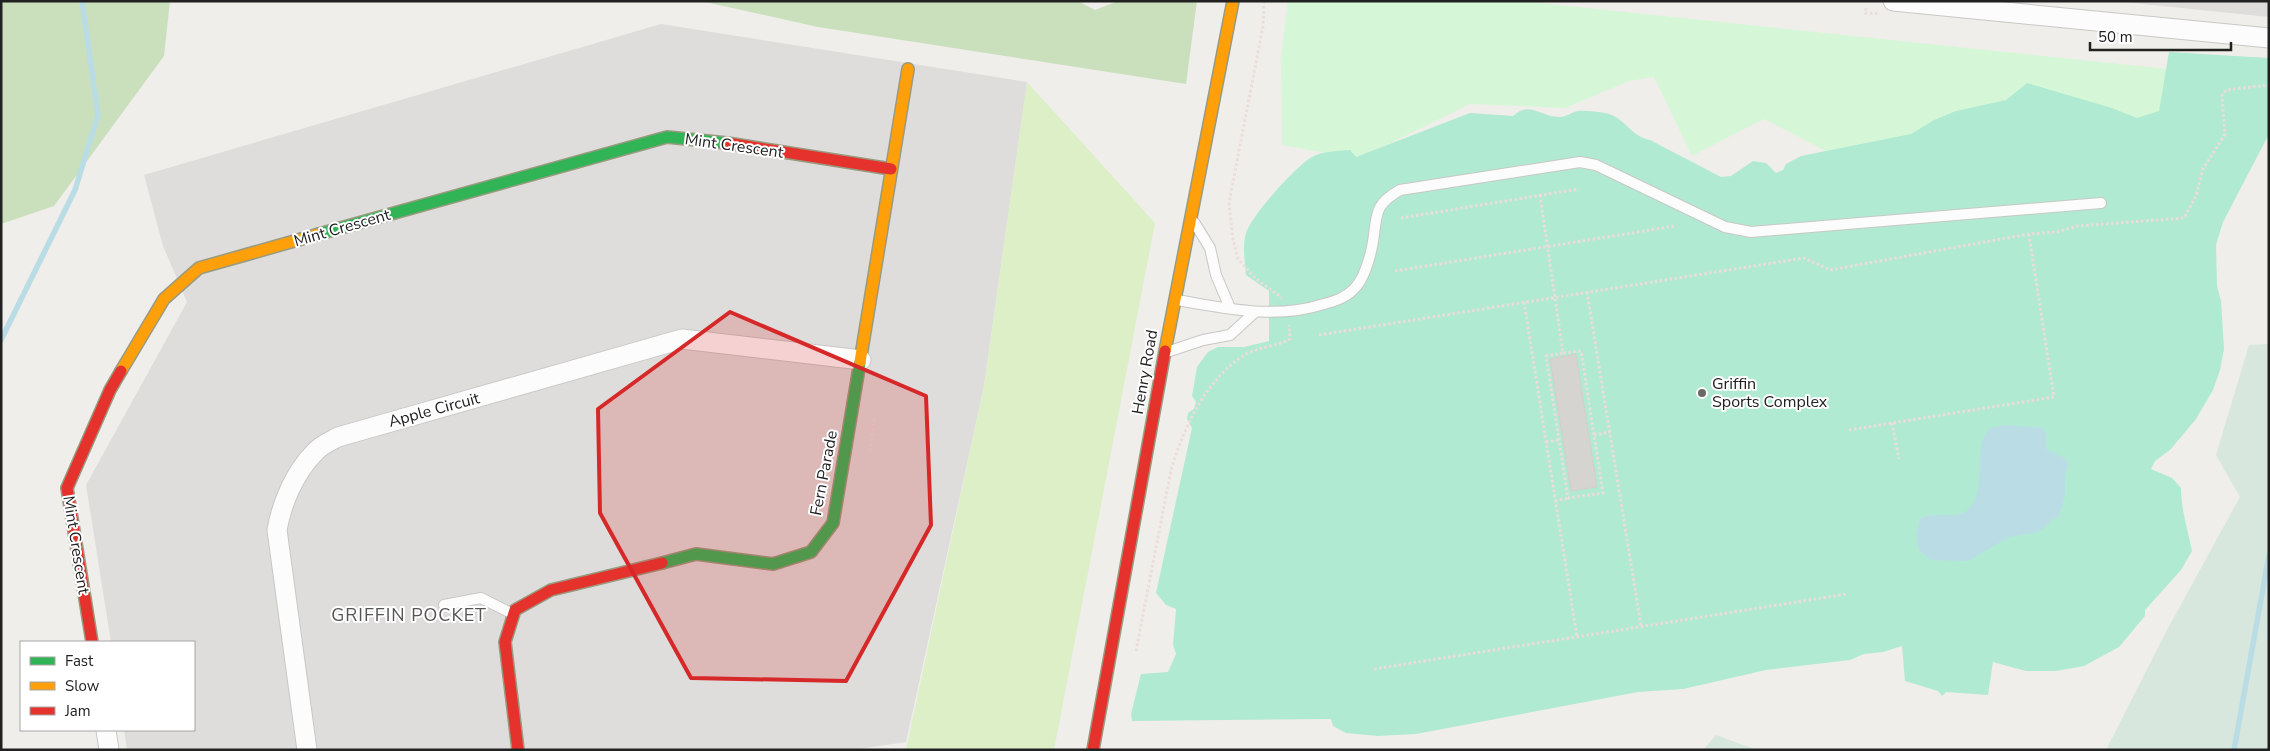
<svg xmlns="http://www.w3.org/2000/svg" width="2270" height="751" font-family="'Nunito Sans',sans-serif">
<style>
.residential{fill:#dedddb}
.grass{fill:#dcefc7}
.forest{fill:#cae0bd}
.wetland{fill:#d7e7dd}
.park{fill:#d6f7d7}
.pitch{fill:#b1ead2}
.water{fill:#badce5}
.lines{fill:none;stroke-linecap:round;stroke-linejoin:round}
.stream{stroke:#badce5;stroke-width:5.5}
.building{fill:#d6d4d1;stroke:#d3cfcb}
.lane-casing{stroke:#c8c8c6;stroke-width:12}
.street-casing{stroke:#c8c8c6;stroke-width:21}
.fast-casing{stroke:#999b80;stroke-width:14}
.slow-casing{stroke:#999b80;stroke-width:14}
.jam-casing{stroke:#999b80;stroke-width:14}
.path{stroke:#ecdcda;stroke-width:3;stroke-dasharray:2.5 2.5;stroke-linecap:butt}
.lane{stroke:#fdfcfc;stroke-width:10}
.street{stroke:#fdfcfc;stroke-width:19}
.fast{stroke:#30b455;stroke-width:11}
.slow{stroke:#ff9f0a;stroke-width:11}
.jam{stroke:#e5322d;stroke-width:11}
.marked{fill:#d62828;fill-opacity:0.2;stroke:#d62828;stroke-width:4;stroke-linejoin:round}
.poi-dot{fill:#696967;stroke:#fff;stroke-width:2}
.labels{text-anchor:middle;dominant-baseline:central;stroke-width:4;stroke-linejoin:round;paint-order:stroke}
.street-label{font-size:16px;fill:#212121;stroke:#fff}
.poi-label{font-size:16px;fill:#212121;stroke:#fff;text-anchor:start}
.neighbourhood-label{font-size:18px;letter-spacing:1px;fill:#545454;stroke:#fff}
</style>
<rect width="100%" height="100%" fill="#efeeea"/>
<g class="residential">
<polygon points="2114,1 2269,1 2269,17"/>
<polygon points="661,24 1027,82 984,386 906,742 852,750 127,750 124,730 194,730 194,642 111,642 86,485 187,302 163,246 144,175"/>
</g>
<polygon class="grass" points="1027,82 1155,223 1054,750 906,750 984,386"/>
<g class="forest">
<polygon points="1,1 170,1 164,56 54,206 1,224"/>
<polygon points="701,1 1078,1 1095,10 1118,1 1197,1 1186,84 818,27"/>
</g>
<g class="wetland">
<polygon points="2269,344 2269,750 2106,750 2167,630 2240,497 2216,455 2249,345"/>
<polygon points="1716,735 1757,750 1703,750"/>
</g>
<polygon class="park" points="1288,1 1521,1 2206,73 2205,121 1826,151 1764,119 1692,156 1654,77 1629,81 1565,108 1470,104 1358,159 1282,145 1281,56"/>
<path class="pitch" d="M2169,52L2269,58V134L2223,222L2216,245L2217,286L2221,301L2224,349L2220,370L2213,390L2196,419L2170,450L2155,461L2151,469L2172,478L2181,488C2181,510 2188,530 2192,551L2181,570L2145,610V616L2119,647L2084,666L2056,671H2026L1993,662L1988,695L1946,692L1942,696L1938,691L1905,681L1902,646L1883,652L1864,654L1850,660L1766,670L1683,689L1638,692L1416,734L1378,736L1346,733L1333,726L1331,719L1132,721L1131,714L1141,674L1168,672L1176,654L1173,645L1176,609L1166,605L1156,593L1192,428L1187,419L1188,413L1194,409L1196,402L1192,396L1197,367L1208,352L1218,347H1244L1269,341V291L1246,275C1245,261 1242,246 1246,233C1252,215 1296,166 1312,157C1322,151 1339,151 1350,150L1356,157L1470,113L1513,116C1529,100 1542,118 1560,117C1566,117 1572,112 1578,111C1582,110 1600,112 1605,113C1624,116 1631,137 1650,140L1721,177L1731,176L1753,161L1766,163L1776,173L1783,170L1786,164L1801,156L1911,134L1934,120L1956,111L2006,100L2027,83L2112,108L2137,118L2159,111Z"/>
<path class="water" d="M2007,425L2043,428L2046,434V449L2066,459L2068,465L2065,475V497L2058,518L2053,519L2043,529L2033,533L2009,537L1968,561L1931,560L1919,550L1916,535L1920,519C1933,511 1953,519 1965,512C1985,499 1977,462 1982,442C1984,437 1987,432 1990,428Z"/>
<g class="lines">
<g class="stream">
<polyline points="1,340 75,190 98,115 82,1"/>
<polyline points="2234,750 2269,555"/>
</g>
</g>
<polygon class="building" points="1576,354 1597,487 1571,491 1550,359"/>
<g class="lines">
<defs>
<g id="lane">
<polyline points="1194,222 1210,248 1216,275 1230,308"/>
<path d="M1176,300C1226,308 1274,320 1324,304C1335,301 1345,298 1354,289C1364,279 1369,261 1372,247C1378,218 1371,206 1400,190L1580,162L1596,165L1725,227L1751,232L2101,203"/>
<polyline points="1167,352 1203,340 1230,335 1255,312"/>
<polyline points="444,605 481,598 513,614"/>
</g>
<g id="street">
<polyline points="1893,1 2269,38"/>
<polyline points="106,730 109,750"/>
<path d="M307,750L277,530C282,502 295,472 315,452C321,445 331,441 338,437L682,339L861,360"/>
</g>
<g id="fast">
<polyline points="319,234 667,137 727,143"/>
<polyline points="662,563 696,554 773,564 811,552 833,523 860,362"/>
</g>
<g id="slow">
<polyline points="1165,351 1233,1"/>
<polyline points="860,362 908,69"/>
<polyline points="121,371 164,299 199,268 319,234"/>
</g>
<g id="jam">
<polyline points="727,143 891,169"/>
<polyline points="92,642 67,488 110,390 121,371"/>
<polyline points="518,750 505,642 515,610 551,590 662,563"/>
<polyline points="1093,750 1165,351"/>
</g>
</defs>
<use href="#lane" class="lane-casing"/>
<use href="#street" class="street-casing"/>
<use href="#fast" class="fast-casing"/>
<use href="#slow" class="slow-casing"/>
<use href="#jam" class="jam-casing"/>
<g class="path">
<polyline points="1264,1 1263,26 1229,203 1233,240 1238,259 1255,278 1282,298"/>
<polyline points="1866,8 1865,13 1880,14"/>
<polyline points="1540,195 1563,353 1581,351 1603,493 1568,498 1546,356 1563,353"/>
<polyline points="1401,218 1579,189"/>
<polyline points="1395,271 1675,226"/>
<polyline points="1587,292 1641,626"/>
<polyline points="1524,302 1577,637"/>
<polyline points="1319,335 1804,258 1830,270 2029,234 2057,232 2077,226 2184,218 2196,196 2203,169 2225,134 2222,96 2226,90 2269,85"/>
<polyline points="1892,423 1899,459"/>
<polyline points="1849,430 2054,397 2029,235"/>
<polyline points="1594,435 1610,432"/>
<polyline points="1546,442 1559,440"/>
<polyline points="870,451 875,416"/>
<polyline points="1555,501 1568,498"/>
<path d="M1136,651L1171,470C1184,427 1205,381 1243,356C1256,347 1276,347 1290,339L1289,325"/>
<polyline points="1374,669 1847,594"/>
</g>
<use href="#lane" class="lane"/>
<use href="#street" class="street"/>
<use href="#fast" class="fast"/>
<use href="#slow" class="slow"/>
<use href="#jam" class="jam"/>
</g>
<path class="marked" d="M730,312L926,396L931,525L846,681L691,678L600,513L598,409Z"/>
<circle class="poi-dot" cx="1702" cy="393" r="5"/>
<g class="labels">
<g class="street-label">
<text transform="translate(734 146) rotate(8)">Mint Crescent</text>
<text transform="translate(342 228) rotate(-16)">Mint Crescent</text>
<text transform="translate(1145 372) rotate(-80)">Henry Road</text>
<text transform="translate(434 410) rotate(-15)">Apple Circuit</text>
<text transform="translate(824 473) rotate(-79)">Fern Parade</text>
<text transform="translate(76 545) rotate(81)">Mint Crescent</text>
</g>
<g class="poi-label">
<text x="1712" y="384">Griffin<tspan x="1712" dy="18">Sports Complex</tspan></text>
</g>
<g class="neighbourhood-label">
<text x="409" y="615">GRIFFIN POCKET</text>
</g>
</g>
<rect width="2270" height="751" fill="none" stroke="#212121" stroke-width="5"/>
<rect x="20" y="641" width="175" height="90" fill="#ffffff" stroke="#a6a6a6"/>
<rect x="30" y="657" width="25" height="8" fill="#30b455" stroke="#a6a6a6"/>
<text x="65" y="666" font-size="15" fill="#212121">Fast</text>
<rect x="30" y="682" width="25" height="8" fill="#ff9f0a" stroke="#a6a6a6"/>
<text x="65" y="691" font-size="15" fill="#212121">Slow</text>
<rect x="30" y="707" width="25" height="8" fill="#e5322d" stroke="#a6a6a6"/>
<text x="65" y="716" font-size="15" fill="#212121">Jam</text>
<path d="M2090 42v8h141v-8" fill="none" stroke="#212121" stroke-width="2.5"/>
<text x="2098" y="42" font-size="15" fill="#212121" stroke="#ffffff" stroke-width="4" paint-order="stroke">50 m</text>
</svg>
